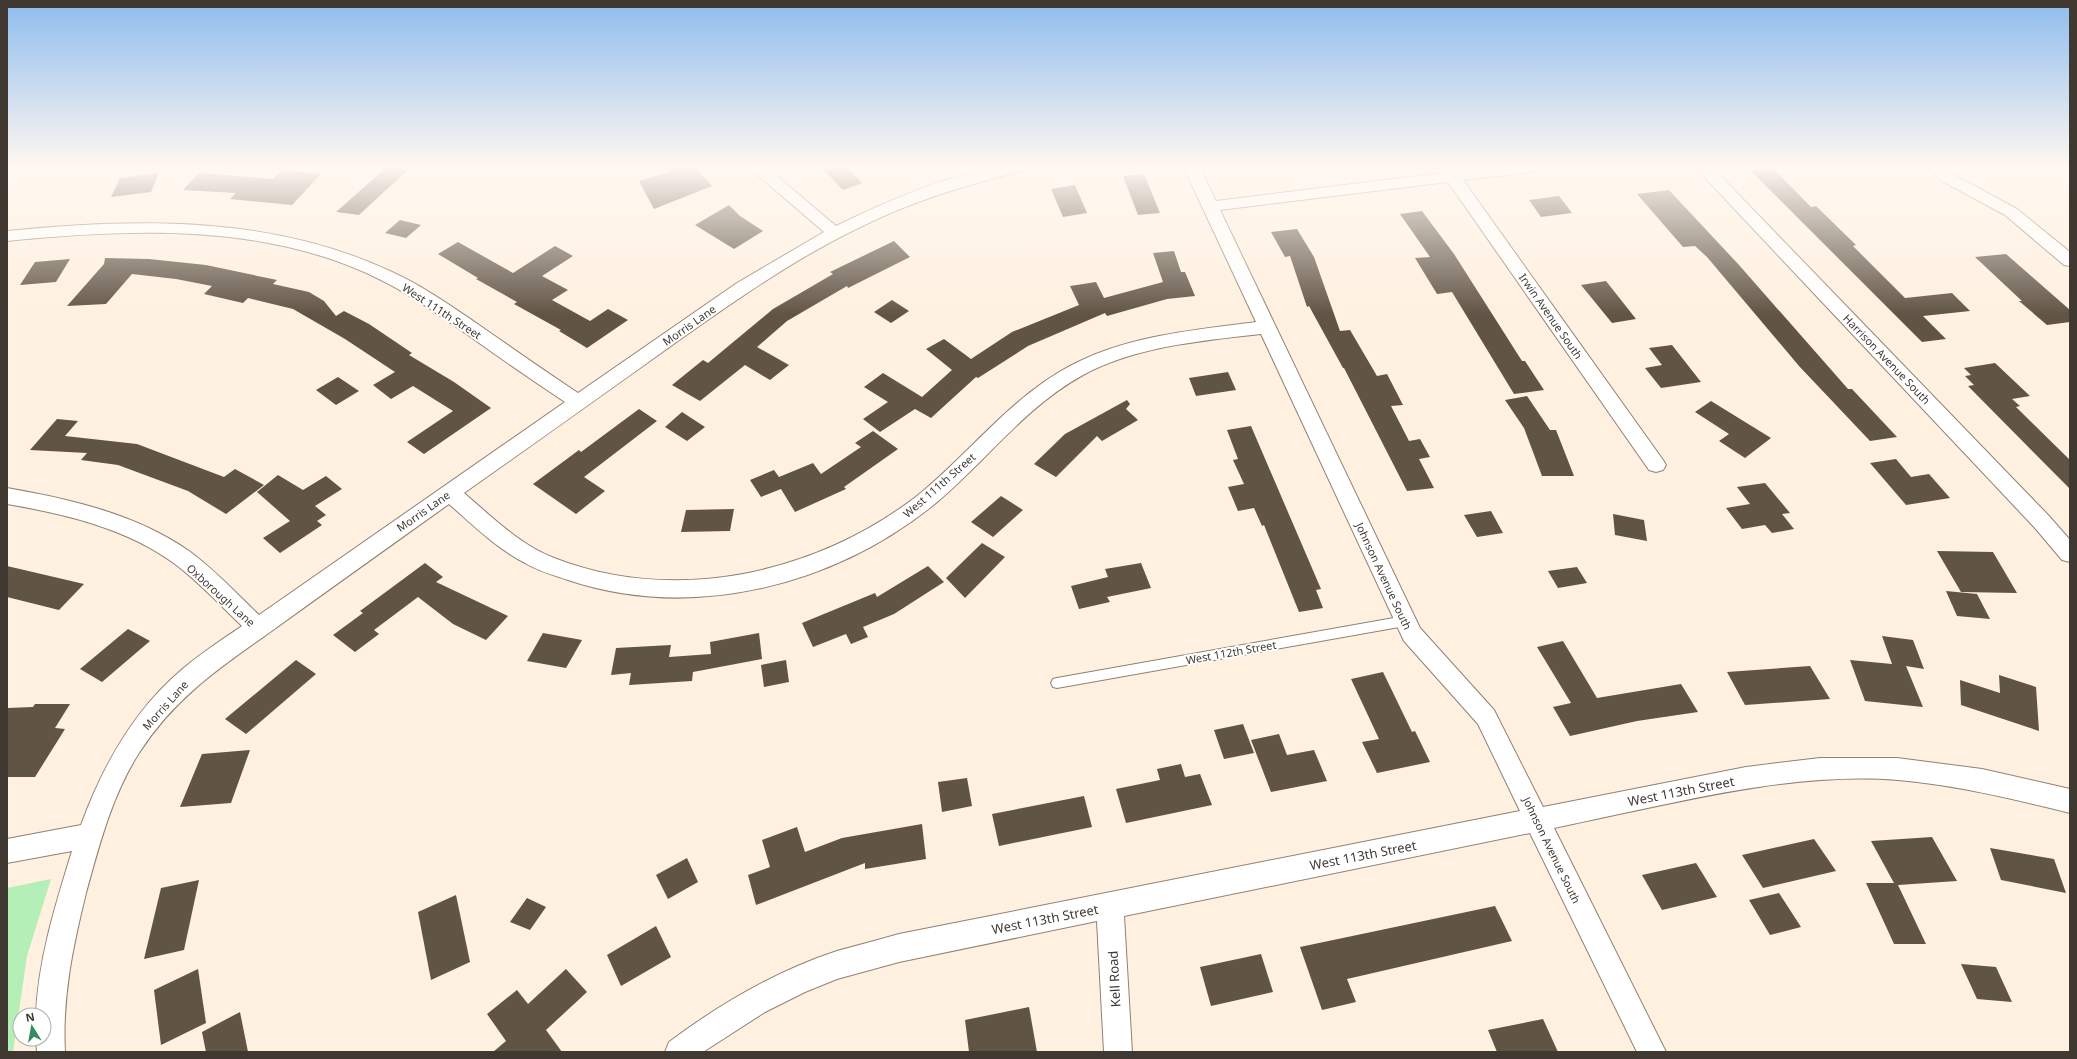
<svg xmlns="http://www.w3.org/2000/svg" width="2077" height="1059" font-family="'Noto Sans',sans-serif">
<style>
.green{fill:#b4efb7}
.building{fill:#605445}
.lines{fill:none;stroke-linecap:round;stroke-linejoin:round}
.lane-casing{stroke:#8f8273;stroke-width:2}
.street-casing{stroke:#8f8273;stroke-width:2}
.lane{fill:#fff;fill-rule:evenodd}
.street{fill:#fff;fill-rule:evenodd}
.labels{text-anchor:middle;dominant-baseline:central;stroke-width:4;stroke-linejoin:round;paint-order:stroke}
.street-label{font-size:11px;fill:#3f3932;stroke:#fff}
.near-street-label{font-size:13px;fill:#3f3932;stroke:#fff}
</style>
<rect width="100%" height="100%" fill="#fff0df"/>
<polygon class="green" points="51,879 27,956 13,1052 7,1052 7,888"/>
<g class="building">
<polygon points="388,166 412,166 359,215 336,212"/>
<polygon points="664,166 694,166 712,186 654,209 639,181 669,172"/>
<polygon points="820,166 846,166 862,183 843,190"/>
<polygon points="1773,168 1811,207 1816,206 1856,245 1853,246 1905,298 1952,293 1970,311 1923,316 1946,339 1922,342 1750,170"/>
<polygon points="282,170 321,174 292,205 230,199 236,193 183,190 199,173 273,179"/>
<polygon points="159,173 151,192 111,197 120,178"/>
<polygon points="1144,174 1160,213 1138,215 1123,176"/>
<polygon points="1075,185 1087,213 1063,217 1051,189"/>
<polygon points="1669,190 1739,265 1848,389 1852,389 1897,437 1870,441 1799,366 1707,257 1695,246 1683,247 1637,194"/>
<polygon points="1559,196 1572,213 1541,217 1529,200"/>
<polygon points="729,205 740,216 763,231 734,249 695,225"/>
<polygon points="1422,211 1454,254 1522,361 1525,361 1544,390 1514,394 1452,292 1437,294 1415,258 1430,257 1400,214"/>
<polygon points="400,220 421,225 406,238 385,233"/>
<polygon points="1297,229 1314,257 1340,331 1350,330 1377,376 1387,374 1403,405 1391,406 1409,441 1420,439 1430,457 1419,459 1434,488 1407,491 1344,368 1343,368 1309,306 1307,307 1290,256 1285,257 1271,232"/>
<polygon points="894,241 910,257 848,288 847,286 787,321 757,347 789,365 770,380 745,365 700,401 672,385 703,360 708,363 773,309 833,274 830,272"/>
<polygon points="458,242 513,273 555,246 573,256 542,276 568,290 552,300 590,321 608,309 628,320 587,348 559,331 561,330 514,304 517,302 476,279 478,278 438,254"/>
<polygon points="1174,251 1181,272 1185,272 1195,296 1167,299 1107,316 1105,313 1028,346 978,378 976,377 931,418 915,409 880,432 863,419 888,402 864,387 883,373 922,397 952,370 926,349 944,339 971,359 1012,332 1079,305 1070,286 1096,282 1104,298 1163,282 1153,253"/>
<polygon points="2006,254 2070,310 2070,322 2047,325 2019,301 2022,301 1975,257"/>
<polygon points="105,258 149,259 206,265 277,280 273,284 309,292 324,301 336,316 344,311 369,324 412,353 409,355 454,382 491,408 424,454 407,442 453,411 413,386 391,399 373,385 395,372 345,339 293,309 248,298 243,303 204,294 212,286 176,279 132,274 106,304 67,306 104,264"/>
<polygon points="70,259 56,282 20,285 35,262"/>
<polygon points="1606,281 1636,319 1612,323 1581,285"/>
<polygon points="892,300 909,311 891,323 874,312"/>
<polygon points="1672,345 1701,382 1661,388 1645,368 1662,365 1649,348"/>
<polygon points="1995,363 2030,396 2012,399 2020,406 2016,407 2070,460 2070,489 1968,386 1974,385 1965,376 1971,375 1964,368"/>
<polygon points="1228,372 1236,390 1196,396 1189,378"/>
<polygon points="338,377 359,391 336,405 316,390"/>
<polygon points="1527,396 1550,430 1556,430 1574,476 1542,476 1524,428 1505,400"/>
<polygon points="1127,400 1130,404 1126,409 1138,420 1102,441 1097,436 1056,477 1034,464 1065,434"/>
<polygon points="1711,401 1771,438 1745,458 1719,441 1729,434 1695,412"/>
<polygon points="639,409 657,421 584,477 605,491 576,514 533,484 579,450 581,452"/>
<polygon points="682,412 705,427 687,441 665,427"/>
<polygon points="57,419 78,421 65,436 137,444 224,477 235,469 264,485 226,514 188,491 118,465 81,460 87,453 30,450"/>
<polygon points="1251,426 1321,589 1316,590 1323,608 1299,612 1264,525 1262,526 1254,508 1238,511 1228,487 1244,484 1233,460 1238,459 1227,430"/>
<polygon points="873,431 898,449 844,487 846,489 795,512 781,489 761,497 750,480 774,470 779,477 813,463 821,474 861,447 855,443"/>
<polygon points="1896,459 1911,477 1929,474 1950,498 1906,505 1870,463"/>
<polygon points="278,475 303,490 326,476 342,489 315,506 326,515 317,521 322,525 280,553 263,538 290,521 257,492"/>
<polygon points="1765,483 1790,513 1782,514 1794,529 1772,533 1765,525 1742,529 1726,508 1750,504 1737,487"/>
<polygon points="1001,496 1023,510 993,537 971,522"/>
<polygon points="734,509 730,531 681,532 686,510"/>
<polygon points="1491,511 1503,533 1477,537 1464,515"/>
<polygon points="1613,514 1644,520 1647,541 1615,535"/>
<polygon points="982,543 1005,557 965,598 946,578"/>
<polygon points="1937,551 1993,552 2017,593 1961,592"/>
<polygon points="425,563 443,577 436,582 508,616 486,640 453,624 418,597 374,630 379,634 355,652 333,635 363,613 360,611"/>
<polygon points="1141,563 1151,588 1107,597 1110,602 1079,609 1071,586 1108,577 1105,569"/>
<polygon points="7,566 84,584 59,610 7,597"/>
<polygon points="928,566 944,582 894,614 863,627 868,637 851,644 846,634 813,647 802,623 875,593 877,597"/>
<polygon points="1577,567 1587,583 1558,588 1548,571"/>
<polygon points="1946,591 1977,594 1990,619 1957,616"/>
<polygon points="128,629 150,641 102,682 80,669"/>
<polygon points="543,633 582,640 566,668 527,661"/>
<polygon points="759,633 762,659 693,672 692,681 629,685 631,673 611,675 616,648 671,645 669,657 711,654 710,642"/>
<polygon points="1882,636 1913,640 1924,669 1906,666 1923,707 1865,701 1850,660 1892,664"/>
<polygon points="1563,641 1597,698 1681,684 1698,712 1637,721 1570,736 1553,707 1571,703 1537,647"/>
<polygon points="296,660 316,674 246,734 225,719"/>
<polygon points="786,660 789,682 764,687 761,665"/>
<polygon points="1810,666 1830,699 1745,705 1727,672"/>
<polygon points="1383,672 1412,732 1415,731 1430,762 1377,773 1362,742 1379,739 1351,679"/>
<polygon points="1999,675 2036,687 2039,731 1961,705 1960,680 2000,693"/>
<polygon points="35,704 70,704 55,728 65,729 35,777 7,777 7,708 33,707"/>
<polygon points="1243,724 1254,753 1224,759 1214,730"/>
<polygon points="1279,734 1287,755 1314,750 1327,781 1271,792 1251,740"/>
<polygon points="250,750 231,803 180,807 202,754"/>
<polygon points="1181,764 1185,777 1200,774 1212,805 1126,823 1116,789 1160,780 1157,769"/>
<polygon points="967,778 972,806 942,812 938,782"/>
<polygon points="1084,796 1092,827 999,846 992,814"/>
<polygon points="922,824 926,859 865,869 865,863 756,905 748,875 770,867 762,840 797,827 805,852 842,838"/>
<polygon points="1932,837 1957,881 1898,885 1926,944 1894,944 1866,883 1894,883 1871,841"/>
<polygon points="1814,839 1836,871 1763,888 1742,855"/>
<polygon points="1990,848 2054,859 2066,893 2001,880"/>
<polygon points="687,858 698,882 668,899 656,875"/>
<polygon points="1696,863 1717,897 1662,910 1642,875"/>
<polygon points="199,880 184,950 144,959 161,888"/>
<polygon points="1779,893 1801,927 1770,935 1749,900"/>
<polygon points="456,895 470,962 431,980 418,912"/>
<polygon points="527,898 546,907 530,930 510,922"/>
<polygon points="1495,906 1512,941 1347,979 1356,1002 1322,1010 1300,947"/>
<polygon points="656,926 671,957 621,986 607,955"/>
<polygon points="1261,954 1273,992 1211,1006 1200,967"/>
<polygon points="1961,964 1996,967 2012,1002 1977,999"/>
<polygon points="198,969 206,1023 161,1045 154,990"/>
<polygon points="566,969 587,992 546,1030 562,1052 493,1052 506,1041 487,1014 517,990 528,1004"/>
<polygon points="1029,1007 1037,1052 969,1052 965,1020"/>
<polygon points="240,1012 248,1052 206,1052 202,1032"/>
<polygon points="1543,1019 1558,1052 1497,1052 1488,1030"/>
</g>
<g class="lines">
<defs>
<polygon id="lane" points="1405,616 1409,618 1411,621 1409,624 1405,626 1057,688 1053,687 1051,683 1053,679 1057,678"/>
<g id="street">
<path d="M747,166H765L836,226C885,202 946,175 1000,167C1010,165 1021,166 1031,166L1029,169C979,182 931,195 884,216C806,250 737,299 668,348C600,397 532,445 464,493C492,517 520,545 554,558C675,605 816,574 917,496C969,454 1010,398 1070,366C1126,336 1193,330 1256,322L1183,166H1199L1216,201L1442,173L1437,166H1453L1457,172L1501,166H1549L1547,169L1541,171L1463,180L1663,460L1666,465L1663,470L1656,472L1649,470L1448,182L1220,210L1420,628L1494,710L1543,807L1746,767L1820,758H1897L1982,769L2070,789V813C2013,799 1956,785 1898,780C1787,771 1663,806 1554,828L1666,1052H1637L1530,833L1124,916L1132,1052H1104L1097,921L899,962L837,979L805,992L765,1012L703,1052H665L669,1042C720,1004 776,971 837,951C858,945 879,940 899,934L1520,811L1478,724L1404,641L1261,334C1201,341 1137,346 1083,375C1023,408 983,465 931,507C830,587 691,621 568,580C553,575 538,571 525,563C496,548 473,525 449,504C388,547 327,591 266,635C216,670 173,700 139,753C112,795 99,846 86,893C73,946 62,997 65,1052H37L36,1039H44V1015H36C38,960 56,903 72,851L7,863V839L81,825C102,768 131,714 178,673C197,656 220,641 242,626C220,605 199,582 175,564C126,528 65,514 7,504V488C70,499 136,514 189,551C215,570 236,593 259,615L565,402C532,380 500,358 468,335C440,316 412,295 381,280C266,222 131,229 7,241V231C136,218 271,215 392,272C423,286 451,306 479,325C512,348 545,371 578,393L737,283L824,232Z"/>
<polygon points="1694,166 1711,166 2049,516 2070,540 2070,562 2062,560 2035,528"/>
<polygon points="1926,166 1944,166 1954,175 2017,209 2070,252 2070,266 2064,265 2005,215 1942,181"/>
</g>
</defs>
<use href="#lane" class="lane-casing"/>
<use href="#street" class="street-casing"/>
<use href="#lane" class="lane"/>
<use href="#street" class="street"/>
</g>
<linearGradient id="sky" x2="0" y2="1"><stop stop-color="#8dbcee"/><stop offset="0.53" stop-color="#fff8f1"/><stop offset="1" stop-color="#fff8f1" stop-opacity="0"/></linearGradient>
<rect width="2077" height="315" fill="url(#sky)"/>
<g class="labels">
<g class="street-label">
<text transform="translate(442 311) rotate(33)">West 111th Street</text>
<text transform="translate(1551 316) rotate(55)">Irwin Avenue South</text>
<text transform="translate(689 325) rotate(-35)">Morris Lane</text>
<text transform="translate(1887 359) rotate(46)">Harrison Avenue South</text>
<text transform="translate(939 485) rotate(-41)">West 111th Street</text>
<text transform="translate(423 511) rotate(-35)">Morris Lane</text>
<text transform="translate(1384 576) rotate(65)">Johnson Avenue South</text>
<text transform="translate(221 595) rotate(42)">Oxborough Lane</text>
<text transform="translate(1231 652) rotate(-10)">West 112th Street</text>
<text transform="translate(165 705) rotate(-48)">Morris Lane</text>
<text transform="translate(1552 850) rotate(64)">Johnson Avenue South</text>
</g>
<g class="near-street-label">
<text transform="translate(1681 791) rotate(-11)">West 113th Street</text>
<text transform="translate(1363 855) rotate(-11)">West 113th Street</text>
<text transform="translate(1045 919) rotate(-11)">West 113th Street</text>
<text transform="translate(1114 979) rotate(-93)">Kell Road</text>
</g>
</g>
<rect width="2077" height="1059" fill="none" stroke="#3f3932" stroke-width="16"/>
<g transform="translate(32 1027) rotate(349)"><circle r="19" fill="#ffffff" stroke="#b2b0ad"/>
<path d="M0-3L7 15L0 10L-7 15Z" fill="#318c62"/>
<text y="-6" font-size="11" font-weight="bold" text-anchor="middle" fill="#3f3932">N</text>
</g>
</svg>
